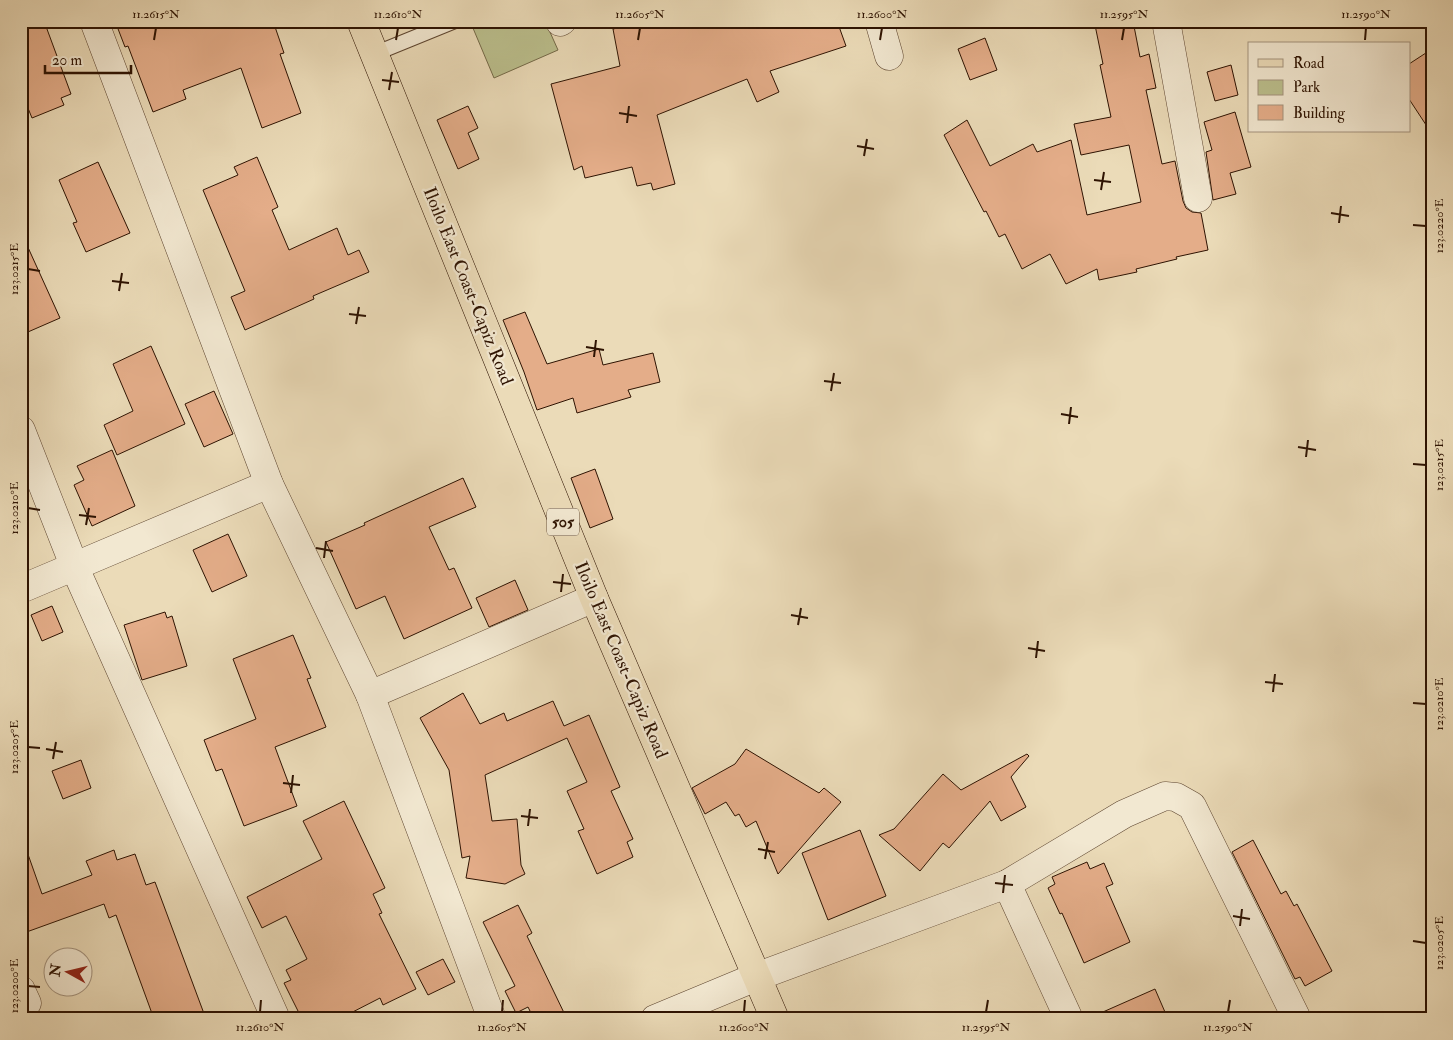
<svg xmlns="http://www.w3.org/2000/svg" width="1453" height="1040" font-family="'IM FELL Double Pica',serif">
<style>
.green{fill:#bbbf8d;stroke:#746948}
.building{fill:#e4ad89;stroke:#2e1302}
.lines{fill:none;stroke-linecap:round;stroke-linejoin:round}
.service-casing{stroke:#5d4530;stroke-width:16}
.minor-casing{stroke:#5d4530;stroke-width:29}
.primary-casing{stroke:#2e1302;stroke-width:29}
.service{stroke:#f2e8d1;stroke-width:14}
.minor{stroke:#f2e8d1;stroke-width:28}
.primary{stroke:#ebdbb8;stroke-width:28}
.ticks{fill:none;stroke:#2e1302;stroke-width:2}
.labels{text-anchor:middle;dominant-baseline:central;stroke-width:4.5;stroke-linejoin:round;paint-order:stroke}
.shield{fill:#f2e8d1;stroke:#695340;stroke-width:1}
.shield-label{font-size:16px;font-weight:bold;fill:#2e1302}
.street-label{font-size:18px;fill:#2e1302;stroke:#f2e8d1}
.neatline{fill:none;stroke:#2e1302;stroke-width:2}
.ticks-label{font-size:12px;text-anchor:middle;fill:#2e1302}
</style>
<rect width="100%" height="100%" fill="#ebdbb8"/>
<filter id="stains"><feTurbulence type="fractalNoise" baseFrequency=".004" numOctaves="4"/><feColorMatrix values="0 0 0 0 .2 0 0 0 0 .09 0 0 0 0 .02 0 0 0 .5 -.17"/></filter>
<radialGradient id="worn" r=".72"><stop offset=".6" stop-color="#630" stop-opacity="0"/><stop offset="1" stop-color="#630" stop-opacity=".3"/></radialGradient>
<polygon class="green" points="470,21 545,21 558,50 494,78"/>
<g class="building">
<polygon points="21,21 44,21 71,94 61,98 64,105 32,118 21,91"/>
<polygon points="115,21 273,21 284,53 280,54 301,113 262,128 241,68 183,90 186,99 153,112 128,46 125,47"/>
<polygon points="648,21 837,21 846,46 770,71 779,92 757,102 747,79 657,115 675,184 653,190 651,183 637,186 632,167 585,178 582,166 574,170 551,84 620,66 613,29"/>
<polygon points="1113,21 1133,21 1140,57 1149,54 1156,88 1146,90 1162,164 1175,161 1183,201 1186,208 1192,212 1201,213 1208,250 1176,257 1177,259 1136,269 1137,272 1099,280 1097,269 1066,284 1050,254 1022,269 1005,234 999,237 986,211 984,212 944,135 967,120 990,166 1033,144 1037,152 1071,140 1087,215 1141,202 1129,145 1081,155 1074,124 1111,117 1100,65 1103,64 1095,25"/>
<polygon points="985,38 997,70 970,80 958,49"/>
<polygon points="1432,49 1432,134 1409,99 1409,64"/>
<polygon points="1231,65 1238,95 1215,101 1207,72"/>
<polygon points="468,106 478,128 468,133 479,159 458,169 437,120"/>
<polygon points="1235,112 1251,167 1230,173 1236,194 1213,200 1206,152 1212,150 1204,122"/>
<polygon points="257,157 278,207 272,210 289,250 337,228 348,255 359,250 369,272 313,296 314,299 245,330 231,297 245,291 203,190 238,175 234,167"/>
<polygon points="98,162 130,233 86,252 73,223 77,222 59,180"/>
<polygon points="21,232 60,318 21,335"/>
<polygon points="525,312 547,364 599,349 603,365 653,353 660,382 628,390 631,397 577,413 573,398 537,410 524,372 503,320"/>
<polygon points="151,346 185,424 117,455 104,425 133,411 113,364"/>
<polygon points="214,391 233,434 204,447 185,404"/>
<polygon points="112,450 135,506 92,526 74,485 84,480 77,466"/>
<polygon points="595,469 613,519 590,528 571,478"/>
<polygon points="463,478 476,507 429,527 449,570 454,568 472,608 404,639 385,596 356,609 326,542 365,525 364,523"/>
<polygon points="228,534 247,576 212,592 193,550"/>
<polygon points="515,580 528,610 489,627 476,598"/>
<polygon points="52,606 63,632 42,641 31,615"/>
<polygon points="165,612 167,618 172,616 187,666 142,680 124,625"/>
<polygon points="293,635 311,678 307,679 326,727 275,747 297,806 244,826 222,769 216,771 204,740 256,719 233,659"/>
<polygon points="463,693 480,724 504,713 507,721 553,701 564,726 589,715 620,787 611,791 633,839 627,842 633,857 597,874 578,831 584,829 567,791 587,782 567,738 485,775 492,821 517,819 521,865 525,874 505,884 466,878 470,856 462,858 449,770 420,718"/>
<polygon points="746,749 819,793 824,788 841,802 778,874 756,821 746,827 739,814 735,816 726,802 705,814 692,788 735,764"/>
<polygon points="1027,754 1029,756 1011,777 1026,807 1001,821 990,801 949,848 943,843 920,871 879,835 894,829 943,774 961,790"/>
<polygon points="81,760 91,788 63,799 52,771"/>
<polygon points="344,801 385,888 373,894 382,913 379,914 416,989 383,1005 380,998 339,1019 302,1019 284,983 291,980 286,970 307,959 286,916 262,928 247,897 322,859 303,821"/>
<polygon points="860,830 886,896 828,920 802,853"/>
<polygon points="1253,840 1281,894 1286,891 1294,906 1297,904 1332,971 1305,986 1300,977 1295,979 1232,852"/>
<polygon points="24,843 42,894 92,875 86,861 114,850 117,860 135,854 146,885 155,882 206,1019 154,1019 116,915 109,918 104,904 21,934 21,844"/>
<polygon points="1087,862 1090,869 1104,863 1113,884 1106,887 1130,942 1084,963 1062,913 1060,914 1048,888 1055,884 1052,877"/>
<polygon points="518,905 532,933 527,936 567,1019 534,1019 528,1007 516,1013 505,991 515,986 483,922"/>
<polygon points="443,959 455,982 428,995 416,972"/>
<polygon points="1155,989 1168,1019 1087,1019"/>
</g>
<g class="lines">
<defs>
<polyline id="service" points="374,54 455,21"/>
<g id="minor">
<polyline points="94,21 269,484 370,695 594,598"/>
<polyline points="879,21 889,56"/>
<polyline points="1166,21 1198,198"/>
<polyline points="560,22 562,21"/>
<polyline points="21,430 75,568 276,1019"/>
<polyline points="21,589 269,484"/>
<polyline points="370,695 492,1019"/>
<polyline points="1007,884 1069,1019"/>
<polyline points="21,990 27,1003"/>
<polyline points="655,1019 756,977 1007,884 1124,814 1165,796 1176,797 1192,806 1297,1019"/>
</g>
<polyline id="primary" points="361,21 594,598 775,1019"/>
</defs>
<use href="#service" class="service-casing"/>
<use href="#minor" class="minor-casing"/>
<use href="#primary" class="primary-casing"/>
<use href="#service" class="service"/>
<use href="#minor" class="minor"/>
<use href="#primary" class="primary"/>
</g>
<path class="ticks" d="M154,40L156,28M396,40L398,28M638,40L640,28M880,40L882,28M1122,40L1124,28M1365,40L1366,28M382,80L399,82M389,90L392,72M619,113L637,116M627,123L629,106M857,146L874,149M864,156L867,139M1094,180L1111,182M1101,190L1104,172M1331,213L1349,216M1339,223L1341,206M1413,225L1426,226M28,269L40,271M112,281L129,283M119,291L122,273M349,314L366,316M356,324L359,307M586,347L604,350M594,357L596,340M824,381L841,383M831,391L834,373M1061,414L1078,417M1069,424L1071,407M1298,447L1316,450M1306,457L1308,440M1413,464L1426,465M28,508L40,510M79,515L96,517M86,525L89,508M316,548L333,551M324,558L326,541M553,582L571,584M561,592L563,574M791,615L808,618M798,625L801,608M1028,648L1045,651M1036,658L1038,641M1265,682L1283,684M1273,692L1275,674M1413,703L1426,704M28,747L40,748M46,749L63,752M53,759L56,742M283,783L300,785M291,793L293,775M521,816L538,818M528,826L530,809M758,849L775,852M765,859L768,842M995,883L1013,885M1003,893L1005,875M1233,916L1250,919M1240,926L1242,909M1413,941L1426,943M28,986L40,987M260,1012L261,1000M502,1012L503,1000M744,1012L745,1000M986,1012L988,1000M1228,1012L1230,1000"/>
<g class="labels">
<rect class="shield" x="547" y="508.5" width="32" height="27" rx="4"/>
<g class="shield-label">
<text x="563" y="522">505</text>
</g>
<g class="street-label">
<text transform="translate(468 286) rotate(68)">Iloilo East Coast-Capiz Road</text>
<text transform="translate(621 660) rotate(67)">Iloilo East Coast-Capiz Road</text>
</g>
</g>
<rect width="1453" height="1040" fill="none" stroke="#ebdbb8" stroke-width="55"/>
<rect x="1248" y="42" width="162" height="90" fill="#f2e8d1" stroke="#a4937e"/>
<rect x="1258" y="59" width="25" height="8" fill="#ebdbb8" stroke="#a4937e"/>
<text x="1293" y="68" font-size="15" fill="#2e1302">Road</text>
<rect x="1258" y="80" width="25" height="15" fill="#bbbf8d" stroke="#a4937e"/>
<text x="1293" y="92" font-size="15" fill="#2e1302">Park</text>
<rect x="1258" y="105" width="25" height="15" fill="#e4ad89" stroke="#a4937e"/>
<text x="1293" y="118" font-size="15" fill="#2e1302">Building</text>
<g transform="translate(68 972) rotate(278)"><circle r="24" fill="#f2e8d1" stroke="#a4937e"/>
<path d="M0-4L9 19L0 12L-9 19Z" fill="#8f2418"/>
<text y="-8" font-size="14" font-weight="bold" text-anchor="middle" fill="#2e1302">N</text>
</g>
<path d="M45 65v8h86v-8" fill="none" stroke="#2e1302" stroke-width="2.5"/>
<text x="52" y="65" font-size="15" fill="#2e1302" stroke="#f2e8d1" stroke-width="4" paint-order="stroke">20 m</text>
<rect x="28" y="28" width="1398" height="984" class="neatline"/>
<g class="ticks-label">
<text x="156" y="18">11.2615°N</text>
<text x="398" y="18">11.2610°N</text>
<text x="640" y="18">11.2605°N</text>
<text x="882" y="18">11.2600°N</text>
<text x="1124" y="18">11.2595°N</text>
<text x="1366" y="18">11.2590°N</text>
<text transform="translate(1439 226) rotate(-90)" y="4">123.0220°E</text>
<text transform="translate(14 269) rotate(-90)" y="4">123.0215°E</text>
<text transform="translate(1439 465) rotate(-90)" y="4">123.0215°E</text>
<text transform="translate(14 508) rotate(-90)" y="4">123.0210°E</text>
<text transform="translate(1439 704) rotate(-90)" y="4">123.0210°E</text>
<text transform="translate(14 747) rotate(-90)" y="4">123.0205°E</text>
<text transform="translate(1439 943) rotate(-90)" y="4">123.0205°E</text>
<text transform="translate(14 986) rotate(-90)" y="4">123.0200°E</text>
<text x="260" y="1031">11.2610°N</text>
<text x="502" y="1031">11.2605°N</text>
<text x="744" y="1031">11.2600°N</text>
<text x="986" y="1031">11.2595°N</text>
<text x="1228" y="1031">11.2590°N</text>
</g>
<rect width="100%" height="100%" filter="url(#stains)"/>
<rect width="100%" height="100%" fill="url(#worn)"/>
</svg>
